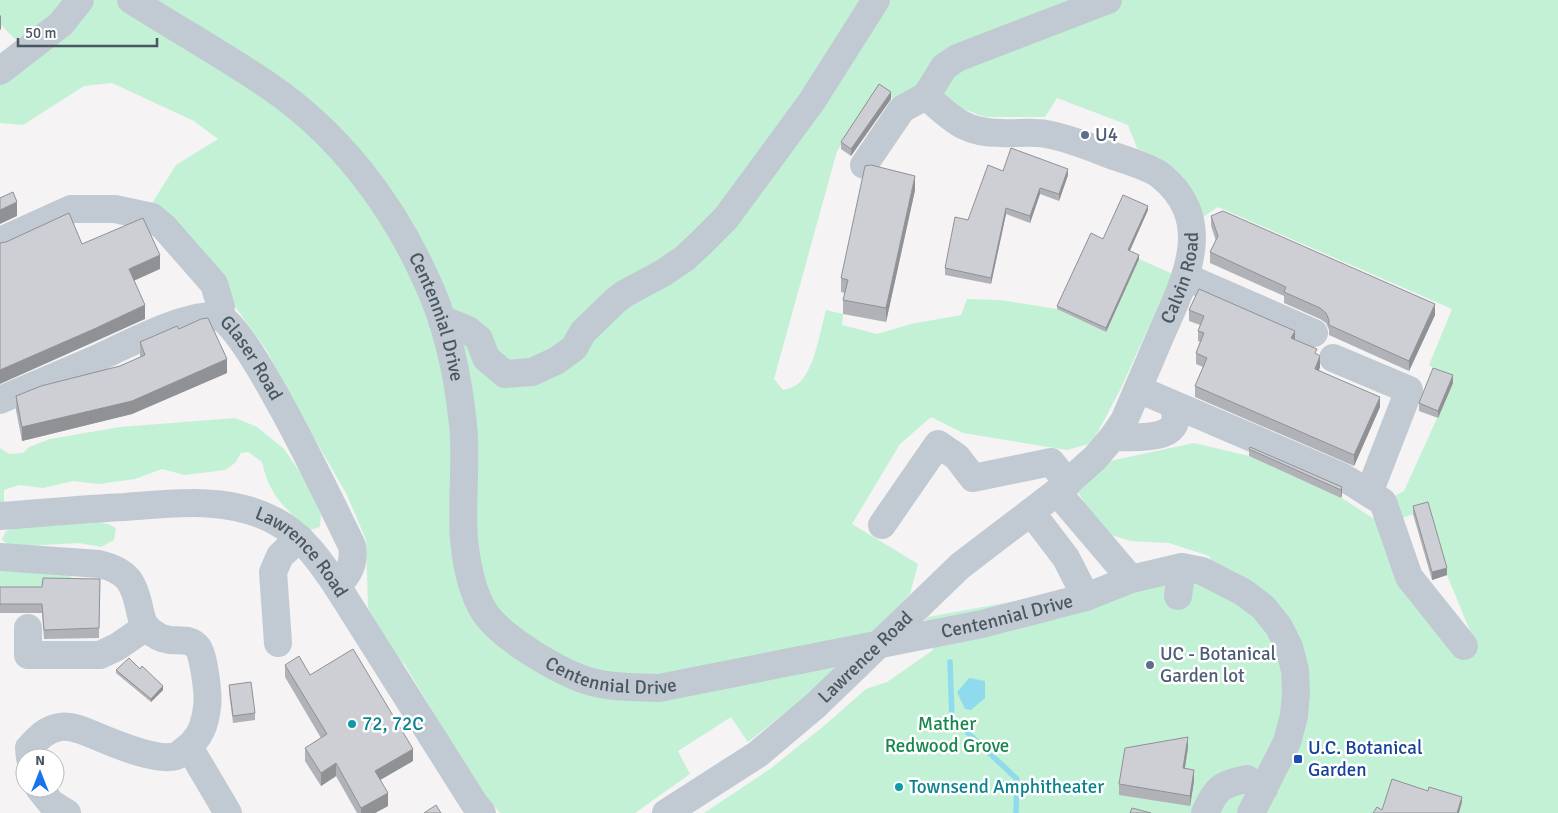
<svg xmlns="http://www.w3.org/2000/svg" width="1558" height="813" font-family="Signika,sans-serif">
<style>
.green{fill:#c3f1d5;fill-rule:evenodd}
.water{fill:#90daee}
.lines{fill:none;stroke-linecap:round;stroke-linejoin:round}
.stream{stroke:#90daee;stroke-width:5.5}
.minor{stroke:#c1cad2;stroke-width:28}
.wall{fill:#b0b2b7}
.shaded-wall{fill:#909195}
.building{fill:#cdcfd5;stroke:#909195}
.service-dot{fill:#5c6f8a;stroke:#fff;stroke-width:2}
.culture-dot{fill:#0f9aa8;stroke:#fff;stroke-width:2}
.transit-dot{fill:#1a4fb4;stroke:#fff;stroke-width:2}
.labels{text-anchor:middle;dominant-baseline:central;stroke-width:5;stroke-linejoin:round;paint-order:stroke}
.service-label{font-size:19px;fill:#4e5e75;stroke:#fff;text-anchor:start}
.street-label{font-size:19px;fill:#4a5661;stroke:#fff}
.culture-label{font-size:19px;fill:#0d838f;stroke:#fff;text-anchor:start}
.park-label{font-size:19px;fill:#17864f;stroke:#fff}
.transit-label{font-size:19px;fill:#164399;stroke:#fff;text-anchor:start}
</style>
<rect width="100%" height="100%" fill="#f5f3f3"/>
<g class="green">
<path d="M0,0H1558V813H704L770,769L825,725L866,689L887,682L933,650L925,620L928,617L1098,586L1223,580L1209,556L1169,543L1130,541L1112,535L1095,520L1076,489L1110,461L1194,443L1249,456L1342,498L1374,519L1383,502L1404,491L1453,383L1429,365L1452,309L1218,207L1203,217L1177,174L1159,158L1137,148L1128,125L1057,98L1045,117H985L926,96L894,99L878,90L837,151L774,379L783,390C788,389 794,387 798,384C815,369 820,331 826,310L843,314L842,325L877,334L911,324L961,315L967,299L1000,300L1057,309L1106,332L1139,259L1173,274L1120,390L1092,443L1067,450L963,433L931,417L900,444L852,524L918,564L910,594L835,673L748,742L731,717L678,751L690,774L635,813H500L478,787L405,665L394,653L368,608L366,540L347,495L297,408L267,351L229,298L149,208L176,165L218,139L194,121L112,83L84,86L23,125L0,123V70L59,25L15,39L0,24ZM1428,509L1447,575L1470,631L1409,577L1391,522Z"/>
<path d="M235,418L257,427L284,449L307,482L321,515L320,527L310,530C284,507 270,497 262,462L248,452L241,453L235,463L225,470L185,475L162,469L135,479L99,484L73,481L43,488L19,485L4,490V504H0V448L9,454L23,453L29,447L50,439L120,427Z"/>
<polygon points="83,520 108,524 116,528 114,540 101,547 79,543 9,547 2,539 6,531 33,524"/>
<polygon points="0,566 69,573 77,588 0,597"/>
</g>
<polygon class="water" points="969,678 985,681 985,698 971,710 965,709 957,692"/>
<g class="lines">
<polyline class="stream" points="950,662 952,718 1017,779 1016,813"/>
<g class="minor">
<path id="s1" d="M131,0C177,29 225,56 269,86C338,133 391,202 425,277C447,323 458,374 463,425C467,463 461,501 464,539C466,562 472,593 485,613C503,639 562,674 592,682C614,688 637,687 659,688L982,624L1086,597L1131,579L1182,567L1202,571L1243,592L1263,607L1279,627L1289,647L1295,670L1296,693L1294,716L1287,742L1251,813"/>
<polyline points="0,71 61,24 80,0"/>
<polyline points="864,165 902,109 926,96"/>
<polyline points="0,241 71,209 115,209 152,217 164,227 214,284 221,307 219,317"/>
<polyline points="1186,277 1314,333"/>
<polyline points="443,323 451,323 468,330 479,339 486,358 505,374 532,372 556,361 574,348 583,332 615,301 624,294 663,273 685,258 701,243 726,218 812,101 876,0"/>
<polyline points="1333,358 1409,390 1369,493"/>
<polyline points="1138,389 1343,477 1383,502 1409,577 1464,646"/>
<path id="s2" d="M0,400C33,386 65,372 98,358C124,346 192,310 219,317C247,325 335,511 352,546C355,563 349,574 337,586"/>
<path d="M1113,437C1135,437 1190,443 1172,404"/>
<polyline points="1057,492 1131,579"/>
<polyline points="1031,512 1066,558 1086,597"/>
<path id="s3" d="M0,516C42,513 83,509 125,507C175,503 229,496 275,521C302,535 320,561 337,586L474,803L482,813"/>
<polyline points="882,525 938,444 957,457 973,478 1051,462 1068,483"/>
<path d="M0,557L99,564C128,571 134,582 140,611C141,616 143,624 147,628C153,634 162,639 170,640C180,641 191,638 198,648C204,656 209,697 207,707C205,725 200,738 186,749C183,751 180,755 176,756C156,762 116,744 96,736C85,731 72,725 60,727C45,730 39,737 29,748L30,758"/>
<polyline points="1178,596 1182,567"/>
<polyline points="28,628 28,655 100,655 117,647 146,627"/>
<polyline points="278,643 273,572 280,556 299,538"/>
<polyline points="189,747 228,813"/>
<polyline points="39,788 51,803 67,813"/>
<path id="s4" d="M666,813L758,754L816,705L960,566L1057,492L1095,458L1113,437L1124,421C1137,391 1150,361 1163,330C1186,278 1216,220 1160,175C1148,166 1125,160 1111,155C1090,147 1069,138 1046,134C1031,131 1016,134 1001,133C964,133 952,119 926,96L944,67L957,58L1108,0"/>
<path d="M1205,813C1216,788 1221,784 1247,779L1264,789"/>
</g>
</g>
<g class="wall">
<polygon points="891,99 851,156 841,149 841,142"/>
<polygon points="1068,175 1059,201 1040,194 1030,223 1006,214 991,284 945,275 945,268 968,220"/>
<polygon points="915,190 886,322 843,314 843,300 845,293 841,292 841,278"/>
<polygon points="1148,210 1130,251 1139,259 1106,332 1057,309 1057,306 1103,239"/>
<polygon points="1211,216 1435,315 1409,371 1329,335 1329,330 1326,323 1320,319 1284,303 1284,296 1210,263 1210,252 1216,241 1211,226"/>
<polygon points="1189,310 1295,340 1317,354 1320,367 1319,370 1380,407 1354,466 1195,397 1195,386 1203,367 1196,364 1196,353 1200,342 1198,341 1198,331 1200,325 1189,321"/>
<polygon points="179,329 227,373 132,414 22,441 16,410 16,396 120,366 140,357 140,342"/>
<polygon points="1453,383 1438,418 1419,411 1419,403"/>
<polygon points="1249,449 1342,487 1342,495 1341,498 1249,456"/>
<polygon points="1413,506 1447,575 1432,580 1413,514"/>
<polygon points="100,579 99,638 44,639 42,613 0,613 0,587 42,587"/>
<polygon points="285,665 310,675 413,761 380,780 388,806 375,813 357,813 336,776 321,786 305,761 305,748 321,738 285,677"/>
<polygon points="140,669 163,690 151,702 116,673 116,670"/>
<polygon points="229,685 255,713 255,720 233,723 229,692"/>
<polygon points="1188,747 1185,768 1194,781 1190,806 1119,795 1119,784"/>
</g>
<g class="shaded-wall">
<polygon points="1,15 1,29 0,30 0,16"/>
<polygon points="891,92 891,99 851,156 851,149"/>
<polygon points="1068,169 1068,175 1059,201 1059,194"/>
<polygon points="915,176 915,190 886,322 886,308"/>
<polygon points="1040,188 1040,194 1030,223 1030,216"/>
<polygon points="17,202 17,216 0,224 0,210"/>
<polygon points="1148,206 1148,210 1128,254 1128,250"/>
<polygon points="1006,208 1006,214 991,284 991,278"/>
<polygon points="160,255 160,269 129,283 129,269"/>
<polygon points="1139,255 1139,259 1106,332 1106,328"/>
<polygon points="1435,304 1435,315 1409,371 1409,361"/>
<polygon points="145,305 145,319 94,342 0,384 0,370"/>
<polygon points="1295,331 1295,342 1291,338"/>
<polygon points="1320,356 1320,367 1315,379 1315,369"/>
<polygon points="227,359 227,373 132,414 22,441 22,427"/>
<polygon points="1453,375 1453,383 1438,418 1438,411"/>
<polygon points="1380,397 1380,407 1354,466 1354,455"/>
<polygon points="1342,487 1342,495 1341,498 1341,490"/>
<polygon points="1447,568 1447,575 1432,580 1432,572"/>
<polygon points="163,686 163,690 151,702 151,699"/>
<polygon points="1188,737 1188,747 1183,779 1183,768"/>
<polygon points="413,749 413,761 375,783 375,771"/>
<polygon points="336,763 336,776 321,786 321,773"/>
<polygon points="1194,770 1194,781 1190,806 1190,796"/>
<polygon points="388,793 388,806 375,813 361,813 361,808"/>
<polygon points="1462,797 1462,802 1459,813 1457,813"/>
</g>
<g class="building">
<polygon points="879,84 891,92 851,149 841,142"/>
<polygon points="1011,148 1068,169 1059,194 1040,188 1030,216 1006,208 991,278 945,268 955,217 968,220 988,165 1003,171"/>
<polygon points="871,165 915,176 886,308 843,300 848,280 841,278 865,166"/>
<polygon points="13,192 17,202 0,210 0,198"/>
<polygon points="1123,195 1148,206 1128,250 1139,255 1106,328 1057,306 1091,233 1103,239"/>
<polygon points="1223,211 1435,304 1409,361 1329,325 1329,320 1326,313 1320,308 1284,292 1286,287 1210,252 1218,236 1211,216"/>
<polygon points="69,213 82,244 143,218 160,255 129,269 145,305 94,329 0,370 0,243 6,242"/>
<polygon points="1199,289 1295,331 1291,338 1317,349 1315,353 1320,356 1315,369 1380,397 1354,455 1195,386 1207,358 1196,353 1204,333 1198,331 1204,316 1189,310"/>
<polygon points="208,318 227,359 132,401 22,427 16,396 41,386 120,366 145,355 140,342 177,326 179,329 201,319"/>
<polygon points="1433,368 1453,375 1438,411 1419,403"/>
<polygon points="1250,447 1342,487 1341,490 1249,449"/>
<polygon points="1428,502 1447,568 1432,572 1413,506"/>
<polygon points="43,578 100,579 99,628 44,630 42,604 0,604 0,587 42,587"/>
<polygon points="353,649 413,749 375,771 388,793 361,808 336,763 321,773 305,748 327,734 285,665 299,656 310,675"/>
<polygon points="129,658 140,669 142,666 163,686 151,699 116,670"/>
<polygon points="251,682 255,713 233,716 229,685"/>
<polygon points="1188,737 1183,768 1194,770 1190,796 1119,784 1125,748"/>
<polygon points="1392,779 1428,791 1429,787 1462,797 1457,813 1373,813 1377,807 1382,810"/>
<polygon points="436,805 441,813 424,813"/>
<polygon points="1132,808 1151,813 1130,813"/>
</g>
<g class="service-dot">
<circle cx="1085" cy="135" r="5"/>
<circle cx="1150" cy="665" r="5"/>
</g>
<g class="culture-dot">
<circle cx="352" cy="724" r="5"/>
<circle cx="899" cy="787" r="5"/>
</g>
<rect class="transit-dot" x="1293" y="754" width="10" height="10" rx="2.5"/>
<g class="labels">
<g class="service-label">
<text x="1095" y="135">U4</text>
<text x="1160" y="654">UC - Botanical<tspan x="1160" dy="22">Garden lot</tspan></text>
</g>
<g class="street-label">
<text stroke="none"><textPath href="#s4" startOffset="760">Calvin Road</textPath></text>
<text stroke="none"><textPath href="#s1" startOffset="454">Centennial Drive</textPath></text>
<text stroke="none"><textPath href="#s2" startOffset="289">Glaser Road</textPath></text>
<text stroke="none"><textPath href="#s3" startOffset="319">Lawrence Road</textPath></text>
<text stroke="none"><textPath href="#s1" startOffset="1309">Centennial Drive</textPath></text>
<text stroke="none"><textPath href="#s4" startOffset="254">Lawrence Road</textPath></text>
<text stroke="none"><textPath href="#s1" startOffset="904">Centennial Drive</textPath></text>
</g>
<g class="culture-label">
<text x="362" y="724">72, 72C</text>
<text x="909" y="787">Townsend Amphitheater</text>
</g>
<g class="park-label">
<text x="947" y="724">Mather<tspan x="947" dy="22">Redwood Grove</tspan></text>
</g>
<g class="transit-label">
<text x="1308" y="748">U.C. Botanical<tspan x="1308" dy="22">Garden</tspan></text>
</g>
</g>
<g transform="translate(40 773)"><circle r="24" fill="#ffffff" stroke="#b7bbc0"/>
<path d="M0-4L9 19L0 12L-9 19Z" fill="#1a73e8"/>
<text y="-8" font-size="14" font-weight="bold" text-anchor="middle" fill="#4a5661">N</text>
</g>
<path d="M18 38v8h139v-8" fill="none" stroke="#4a5661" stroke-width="2.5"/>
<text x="25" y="38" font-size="15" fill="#4a5661" stroke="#ffffff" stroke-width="4" paint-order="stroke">50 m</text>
</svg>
